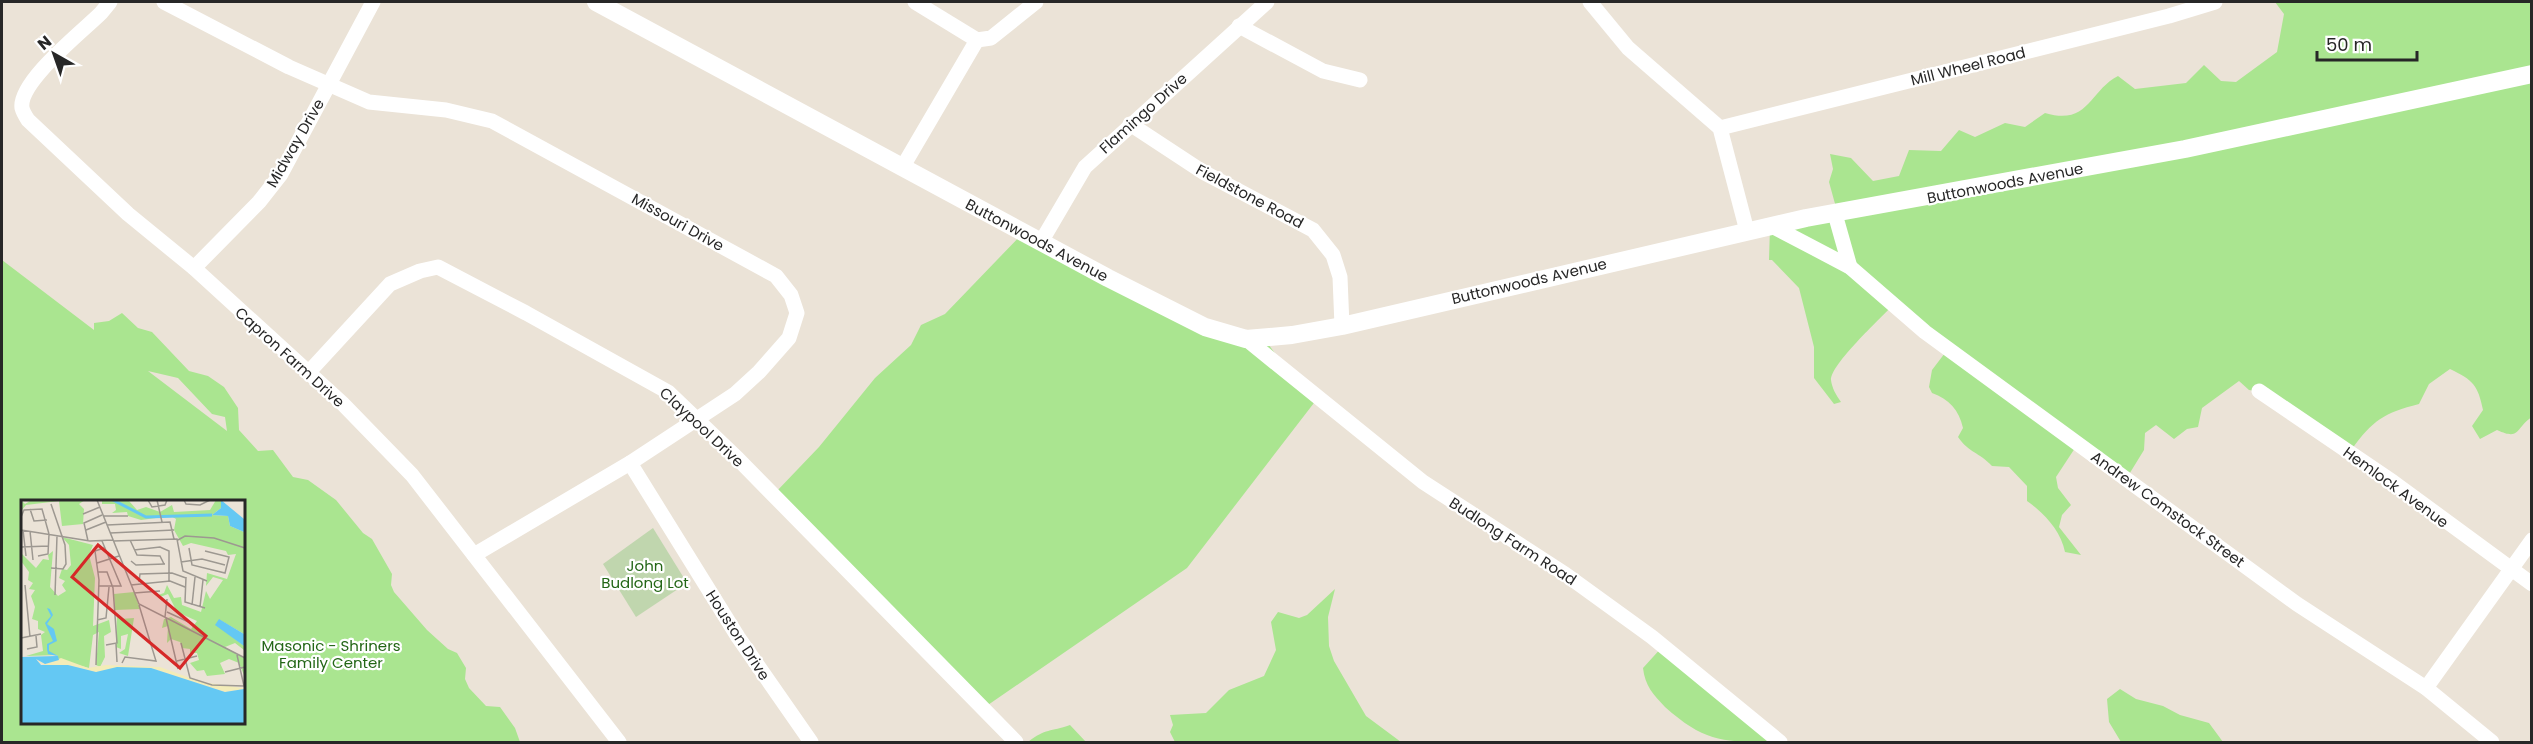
<svg xmlns="http://www.w3.org/2000/svg" width="2533" height="744" font-family="Poppins,sans-serif">
<style>
.green{fill:#aae590;fill-rule:evenodd}
.cemetery{fill:#c0d6ae}
.lines{fill:none;stroke-linecap:round;stroke-linejoin:round}
.minor{stroke:#fff;stroke-width:15}
.tertiary{stroke:#fff;stroke-width:18}
.labels{text-anchor:middle;dominant-baseline:central;stroke-width:4.5;stroke-linejoin:round;paint-order:stroke}
.street-label{font-size:15px;fill:#272727;stroke:#fff}
.park-label{font-size:15px;fill:#236616;stroke:#fff}
.inset-river{fill:none;stroke:#64c8f3;stroke-width:3}
.inset-road{fill:none;stroke:#9d9891;stroke-width:1.5}
.view{fill:#d62828;fill-opacity:0.15;stroke:#d62828;stroke-width:3}
.inset-edge{fill:none;stroke:#272727;stroke-width:3}
</style>
<rect width="100%" height="100%" fill="#ebe3d7"/>
<g class="green">
<path d="M2275,2H2531L2532,417C2515,428 2521,441 2497,430L2480,439L2472,426L2483,410C2478,385 2473,380 2450,369L2429,384L2419,404C2384,413 2373,420 2352,449L2269,393L2249,390L2239,381L2202,408L2198,427L2187,429L2174,439L2156,425L2145,433L2144,450L2128,476L2077,445L2056,477L2058,488L2071,505L2062,515L2059,527L2081,555L2065,552C2061,531 2044,513 2027,501V486L2009,467L1992,466C1979,452 1969,453 1958,437L1963,428C1959,410 1949,399 1932,393L1929,387L1932,370L1948,349L1892,306C1880,319 1831,364 1831,380C1832,388 1836,395 1841,402L1834,404L1814,378V347L1799,288L1772,260H1769L1770,227L1837,211L1829,182L1833,169L1830,154L1851,158L1873,181L1899,176L1909,150L1941,151L1959,130L1975,137L2005,123L2025,127L2045,113C2089,126 2089,91 2118,76L2135,89L2186,83L2204,65L2221,81L2236,82L2277,52L2284,14Z"/>
<polygon points="1023,233 1204,326 1266,341 1291,375 1317,399 1187,568 985,707 775,493 819,447 875,378 911,345 921,325 945,314"/>
<path d="M2,260L94,330V323L109,321L122,313L138,328L152,332L189,371L208,376L224,387L238,408L239,430L258,451L273,450L293,477L308,480L336,500L363,533L372,539L392,574L391,585L394,592L427,630L448,649L457,653L466,668L465,679L469,688L486,706L500,707L515,728L520,742H2ZM148,371L178,378L212,414L225,417L227,431ZM22,501H243V722H22Z"/>
<polygon points="1335,589 1328,617 1329,646 1334,661 1366,716 1401,742 1175,742 1170,732 1173,725 1170,715 1206,713 1229,690 1264,676 1276,650 1271,622 1278,612 1299,618 1307,615"/>
<path d="M1663,646L1782,742C1724,742 1707,744 1665,707C1653,694 1645,686 1643,668Z"/>
<polygon points="2120,689 2136,699 2163,706 2180,715 2209,723 2223,742 2121,742 2109,722 2107,699"/>
<path d="M1070,725L1086,742H1028C1046,728 1050,732 1070,725Z"/>
</g>
<polygon class="cemetery" points="653,528 687,583 636,617 603,564"/>
<g class="lines">
<g class="minor">
<path d="M110,2L101,13C83,31 18,82 22,108C23,112 26,117 28,120L128,214L194,268L342,403L412,475L619,742"/>
<polyline points="164,2 289,67 369,102 446,110 492,121 776,276 791,295 797,313 789,338 759,372 735,394 630,463 474,555"/>
<polyline points="915,2 977,40"/>
<polyline points="1590,2 1628,48 1720,128 1747,231"/>
<polyline points="1239,26 1323,71 1360,80"/>
<polyline points="1130,124 1203,172 1313,230 1333,255 1340,277 1342,326"/>
<polyline points="1720,128 2169,16 2215,2"/>
<polyline points="902,168 977,40 991,38 1036,2"/>
<polyline points="1835,214 1850,267"/>
<polyline points="1772,226 1850,267 1925,332 2297,604 2426,688 2492,742"/>
<polyline points="1041,242 1085,167 1267,2"/>
<polyline points="194,268 259,202 281,174 373,2"/>
<polyline points="1246,339 1423,482 1565,574 1652,637 1780,742"/>
<polyline points="308,373 390,284 420,271 438,267 526,313 668,392 738,459 1016,742"/>
<polyline points="2259,391 2393,482 2532,584"/>
<polyline points="630,463 738,637 811,742"/>
<polyline points="2426,688 2532,540"/>
</g>
<polyline class="tertiary" points="596,2 1108,278 1205,327 1246,339 1292,335 1342,326 1806,218 2185,149 2532,74"/>
</g>
<g class="labels">
<g class="street-label">
<text transform="translate(1968 66) rotate(-14)">Mill Wheel Road</text>
<text transform="translate(1143 113) rotate(-42)">Flamingo Drive</text>
<text transform="translate(295 143) rotate(-60)">Midway Drive</text>
<text transform="translate(2005 183) rotate(-11)">Buttonwoods Avenue</text>
<text transform="translate(1250 196) rotate(28)">Fieldstone Road</text>
<text transform="translate(678 222) rotate(29)">Missouri Drive</text>
<text transform="translate(1037 240) rotate(28)">Buttonwoods Avenue</text>
<text transform="translate(1529 281) rotate(-13)">Buttonwoods Avenue</text>
<text transform="translate(290 357) rotate(42)">Capron Farm Drive</text>
<text transform="translate(702 427) rotate(43)">Claypool Drive</text>
<text transform="translate(2396 487) rotate(36)">Hemlock Avenue</text>
<text transform="translate(2168 509) rotate(36)">Andrew Comstock Street</text>
<text transform="translate(1513 541) rotate(33)">Budlong Farm Road</text>
<text transform="translate(738 635) rotate(57)">Houston Drive</text>
</g>
<g class="park-label">
<text x="645" y="565">John<tspan x="645" dy="17">Budlong Lot</tspan></text>
<text x="331" y="645">Masonic - Shriners<tspan x="331" dy="17">Family Center</tspan></text>
</g>
</g>
<g transform="translate(21 500)">
<rect width="224" height="224" fill="#ebe3d7"/>
<path d="M0,0L4,4L9,1L64,0L58,4L63,9L62,24L41,26L38,1L5,5L0,11ZM81,0L108,1L116,10L125,7L139,12L151,5L153,12L189,10L195,0H200V8L191,15L207,16L209,26L223,32V134L199,120L195,124L223,146V150L214,143L204,147L223,158V175L218,163L208,159L199,163L204,174L186,176L183,170L176,171L169,163L178,160L176,153H169V149L161,148L159,142L150,139L146,143L147,126L141,128L143,119L150,117L170,129L176,121L156,112L147,94L139,97L137,95L143,93L146,85L153,98L160,97L161,105L180,112L185,91L189,99L202,80L192,77L185,86L186,73L206,79L215,54L207,55L205,51L170,43L162,46L153,30L155,19L150,16L120,20L107,16L106,12L91,13L95,10L94,4H81ZM41,37L72,45L68,55L74,78L72,126L88,120L90,132L83,136L84,157L79,167L75,165L78,132L72,135L68,168L38,160L36,155L5,156L22,151L20,135L24,132L17,129V121L11,119L14,107L10,96L14,90L8,89L12,83L7,80L8,72L0,61V53L15,68L22,59L28,60L27,55L32,51L29,87L37,96L45,91L41,85L44,81L38,78L41,69L46,70L50,65L48,45ZM113,92L119,109L94,110L93,94ZM96,114L99,119L113,118L107,156L98,153L104,149L107,134L100,136V149L95,147Z" fill="#aae590"/>
<path d="M40,158L67,168L85,165L139,167L180,182L222,188L223,189L204,192L130,168L74,172L47,165L26,166L14,160L25,164Z" fill="#f3ecb8"/>
<path d="M200,0L223,19V32L209,26L207,16L191,15L200,8ZM26,108L29,109L32,115L26,124L33,129L36,141L28,145V151L37,156L38,160L24,164L15,159L20,165H47L75,172L96,167L130,168L204,192L223,189V223H0V157L36,156L27,154L26,149V144L32,141L24,123L30,116ZM198,119L223,134V146L194,125Z" fill="#64c8f3"/>
<path class="inset-river" d="M92,0L125,17L191,15"/>
<path class="inset-road" d="M76,0L118,104L224,158M127,0L131,7L144,5L146,0M136,0L141,22M163,0L165,4L179,5L189,0M9,9L13,21L26,20M62,14L79,7M82,16H107M0,17L3,10L21,9L28,34M86,25L149,22L153,39M0,30L69,41L92,40M2,30L5,56M65,30L85,22M9,31L12,60M89,33L153,30M109,40L116,55L139,56L143,64M157,40L164,36L193,38L224,48M67,41L63,23L81,15M92,41L156,39L162,71L186,81M0,47L28,46M168,48L171,65L204,73L208,57L184,51M113,50L139,47L148,51V81M17,56L27,54L28,34M110,61L115,65L144,64M160,62L181,59L204,65M76,63L98,56M30,68L42,69L45,64L44,45L30,4M77,72H86L92,88L96,143L85,145M165,77L164,102L184,108M118,82L119,74L151,73L165,78M4,85L9,137M110,85L149,81L164,87M78,86H100L81,41M113,93L139,91M34,95L36,36M171,105L174,77M179,107L182,80M146,112L172,124M144,117L146,99M145,118L157,169M76,120L85,118L88,87M0,138L20,134M160,143L169,178L191,185L223,186L216,155M95,144L96,162M6,149L16,147L15,136M156,161L176,156M101,163L104,157L135,161L118,105M75,165L78,80L74,51L83,48M204,172L224,167"/>
<path class="view" d="M77,45L185,136L159,168L51,77Z"/>
<rect width="224" height="224" class="inset-edge"/>
</g>
<rect width="2533" height="744" fill="none" stroke="#272727" stroke-width="6"/>
<g transform="translate(54 54) rotate(320)" stroke="#ffffff" stroke-width="4.5" paint-order="stroke">
<path d="M0-4.5L10 22L0 15L-10 22Z" fill="#272727"/>
<text y="-9" font-size="16" font-weight="bold" text-anchor="middle" fill="#272727">N</text>
</g>
<path d="M2317 51v9h100v-9" fill="none" stroke="#272727" stroke-width="3"/>
<text x="2326" y="51" font-size="18" fill="#272727" stroke="#ffffff" stroke-width="4.5" paint-order="stroke">50 m</text>
</svg>
